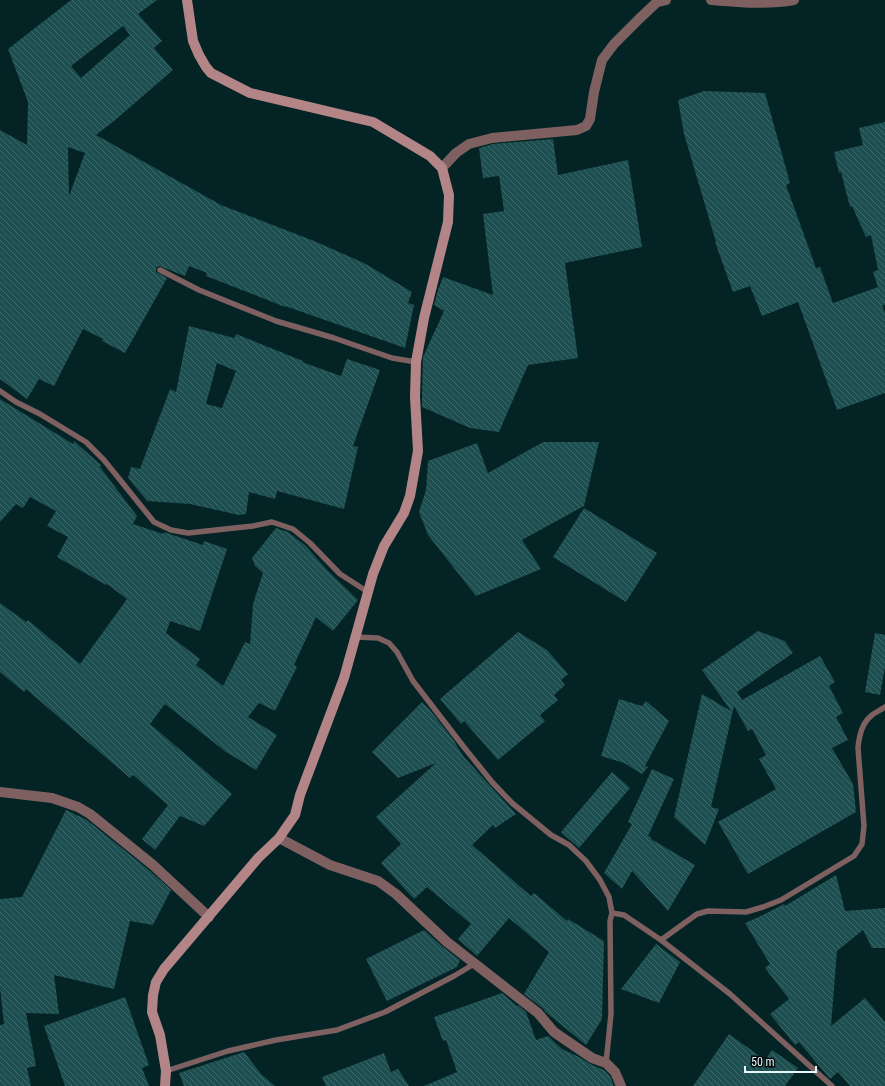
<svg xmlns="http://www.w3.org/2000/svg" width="885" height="1086" font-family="'Roboto Condensed',sans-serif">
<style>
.building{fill:url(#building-back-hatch);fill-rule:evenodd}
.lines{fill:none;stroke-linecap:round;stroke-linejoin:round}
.lane{stroke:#7e6061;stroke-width:5.5}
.street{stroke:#7e6061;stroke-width:10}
.secondary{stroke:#b48587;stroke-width:10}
</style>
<defs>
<pattern id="building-back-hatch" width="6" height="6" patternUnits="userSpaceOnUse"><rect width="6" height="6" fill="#1d4e50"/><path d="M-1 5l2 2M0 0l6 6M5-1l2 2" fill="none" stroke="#3e686a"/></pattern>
</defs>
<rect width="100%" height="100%" fill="#032325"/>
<g class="building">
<path d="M71,0H157L138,14L162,41L154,48L173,70L114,121L96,135L221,205L314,241L364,263L412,292L408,303L414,305L405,348L285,306V307L206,276L207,273L189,266L185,276L159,266L156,268V272L167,278L125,353L102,341L103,339L83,329L54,386L39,379L27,399L0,379V130L27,145L28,102L8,49ZM123,26L130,35L81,78L71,66ZM68,147L85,153L69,196Z"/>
<polygon points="704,91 765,93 790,183 786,185 816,268 820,267 833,303 878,287 873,272 878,270 871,235 866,237 852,206 850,207 841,172 839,173 834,152 863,145 859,128 885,122 885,305 882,305 885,312 885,393 837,410 798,302 762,316 750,286 733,292 715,242 716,242 684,134 678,100"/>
<polygon points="553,139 558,175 628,160 642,247 565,263 578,358 528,365 499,432 470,428 422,407 422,397 423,357 444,311 434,305 438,290 443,277 493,295 483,214 504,211 499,176 483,178 479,148 493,144"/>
<path d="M189,326L234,338L236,334L303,361L302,362L341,376L347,359L380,370L353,446L358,447L344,509L277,491L275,499L249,492L246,514L239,515L190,504L147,501L128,478L131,467L140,469L170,389L176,392ZM217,363L236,371L222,408L206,404Z"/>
<polygon points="0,399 73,444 74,441 101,465 100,467 137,516 133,524 163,534 164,532 203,545 204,541 227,549 200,631 170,621 166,633 200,659 196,665 223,686 245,642 250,644 253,604 263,573 255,566 252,558 276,528 288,532 306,546 326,569 358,600 333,631 316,617 294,665 297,667 275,711 259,703 248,717 277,735 256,770 226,752 165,704 150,724 232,794 204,826 180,816 155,850 142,839 168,805 133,775 130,778 26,689 24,692 0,672 0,603 26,622 28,620 80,664 127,599 107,584 106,585 57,557 68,537 47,526 56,511 30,497 23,508 16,504 0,522"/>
<polygon points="543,442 599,442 584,506 522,540 541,569 476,596 428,535 419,512 426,490 428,461 477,443 488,473"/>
<polygon points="584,508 657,553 626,602 553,557"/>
<polygon points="758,631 785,641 793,653 737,692 742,700 820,656 835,682 829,686 843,713 836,717 848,740 832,748 853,784 856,812 748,874 718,822 776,789 759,759 766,755 752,729 748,731 734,706 711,807 719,809 705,845 674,817 702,694 731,711 702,670"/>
<polygon points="518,632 547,650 568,674 561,680 565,685 554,695 558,700 540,715 545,721 498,760 464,721 461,724 440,699"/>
<polygon points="875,633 885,635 885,667 880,695 865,692"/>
<polygon points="619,699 642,706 646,701 669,721 645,766 648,767 642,774 624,763 601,756"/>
<polygon points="422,702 430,710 452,738 464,757 516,814 495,828 493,825 472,845 531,896 534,893 567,921 568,919 604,941 602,1019 586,1045 548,1014 544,1011 545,1010 524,994 549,952 509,918 477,956 458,939 471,924 427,887 414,899 381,863 401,844 376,817 436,763 398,778 372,752"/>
<polygon points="652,769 674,779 648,836 651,837 651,839 695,865 668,911 632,871 622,889 604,873 632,824 628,822"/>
<polygon points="612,772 630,788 579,848 561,832"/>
<polygon points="66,810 87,820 149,870 171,890 153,925 130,921 114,989 54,975 59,1014 26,1013 36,1066 27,1068 31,1086 0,1086 0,1025 4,1024 0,988 0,899 22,897"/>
<polygon points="836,875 845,911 885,908 885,948 872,948 863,930 837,951 831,1026 865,998 885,1022 885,1086 850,1086 838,1072 830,1079 799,1042 795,1045 770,1014 789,999 765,968 770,964 745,923 761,916 784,904 785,906"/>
<polygon points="424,930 443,947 460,960 457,967 387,1001 366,959"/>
<polygon points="656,944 680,962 659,1003 621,989"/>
<polygon points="502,993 517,1006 518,1005 526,1012 536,1040 548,1036 562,1049 581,1058 590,1064 604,1070 610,1076 614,1086 424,1086 457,1072 446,1040 443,1041 434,1017"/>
<polygon points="125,997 149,1065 142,1068 149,1086 65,1086 44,1026"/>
<polygon points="729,1034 765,1060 772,1050 798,1068 785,1086 693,1086"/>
<polygon points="244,1052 261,1074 275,1086 184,1086 179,1073"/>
<polygon points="384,1053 391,1072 398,1069 409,1086 326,1086 322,1077"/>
</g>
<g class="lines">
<g class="lane">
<polyline points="160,270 199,290 276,321 334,338 392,358 416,362"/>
<polyline points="0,391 16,402 40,414 86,442 104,460 154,522 171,530 188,533 253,526 272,522 293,529 310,543 340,574 368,592"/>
<polyline points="356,637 378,638 389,643 397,652 413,681 463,746 492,782 512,803 551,835 569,845 586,861 600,880 609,897 612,913 610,921 611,1014 606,1063"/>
<polyline points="612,913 624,915 661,940 730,994 832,1086"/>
<path d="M661,940L697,914L708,911L746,912L763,907L781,900L854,856L862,844L864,826L858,748C859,736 862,723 871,716C875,712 881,710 885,707"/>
<polyline points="166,1071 228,1051 276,1040 337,1030 385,1012 454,976 474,964"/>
</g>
<g class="street">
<path d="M711,0C738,2 766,5 794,0"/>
<polyline points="442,168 456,153 469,144 492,138 577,130 586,126 590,119 594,92 602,60 614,44 639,19 657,2 666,0"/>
<polyline points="0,792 52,798 78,807 90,814 153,865 209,917"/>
<polyline points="279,838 330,865 378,881 396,894 447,942 538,1013 554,1032 592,1058 606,1063 615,1072 621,1086"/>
</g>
<polyline class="secondary" points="165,1086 166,1071 160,1035 152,1012 153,995 156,982 164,969 259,857 279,838 295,815 300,795 344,678 373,574 384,546 404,513 410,496 418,451 415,397 416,362 424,318 448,222 449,195 442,168 430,156 373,122 250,93 211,73 206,67 199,55 193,41 187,0"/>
</g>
<path d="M745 1066v6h71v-6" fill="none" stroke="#e5f7f7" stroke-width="2"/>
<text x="751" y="1066" font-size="12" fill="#e5f7f7" stroke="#020a0b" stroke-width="3" paint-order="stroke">50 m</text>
</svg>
